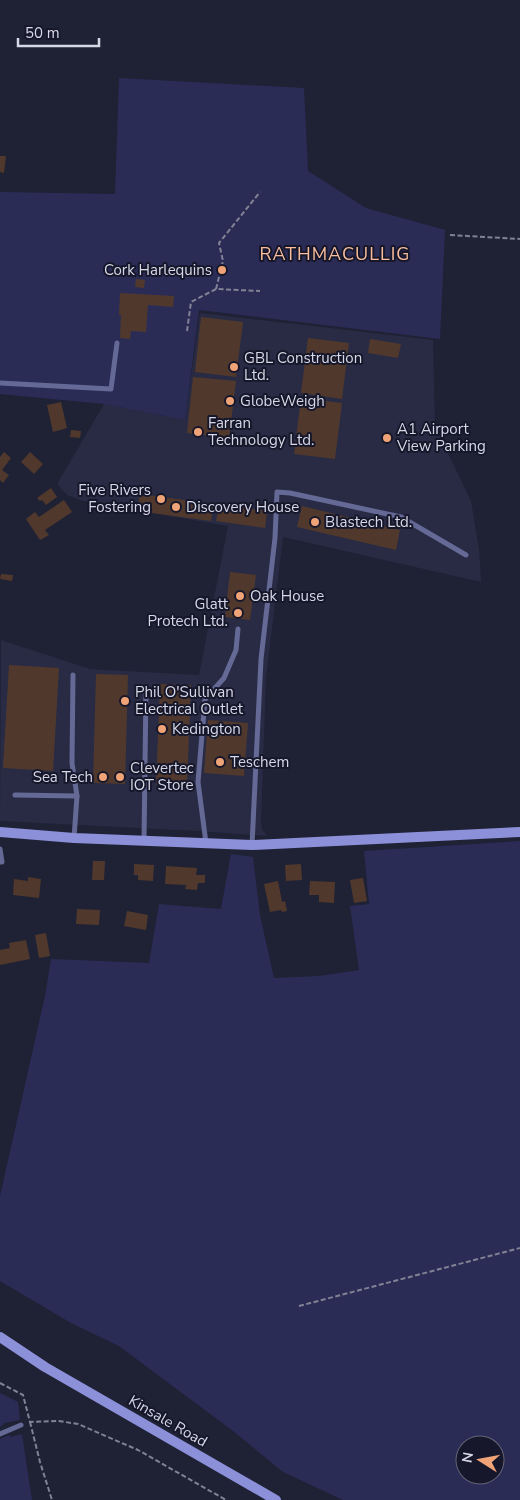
<svg xmlns="http://www.w3.org/2000/svg" width="520" height="1500" font-family="'Nunito Sans',sans-serif">
<style>
.built{fill:#292b44}
.green{fill:#2a2c56;fill-rule:evenodd}
.building{fill:#50392c}
.lines{fill:none;stroke-linecap:round;stroke-linejoin:round}
.path{stroke:#818293;stroke-width:2;stroke-dasharray:5 2.5;stroke-linecap:butt}
.lane{stroke:#656996;stroke-width:5}
.secondary{stroke:#8b90d9;stroke-width:10}
.poi-dot{fill:#efa376;stroke:#16172b;stroke-width:2}
.labels{text-anchor:middle;dominant-baseline:central;stroke-width:4;stroke-linejoin:round;paint-order:stroke}
.poi-label{font-size:15px;fill:#d7d8e6;stroke:#16172b;text-anchor:start}
.street-label{font-size:15px;fill:#d7d8e6;stroke:#16172b}
.quarter-label{font-size:18px;letter-spacing:1px;fill:#f8be9d;stroke:#16172b}
</style>
<rect width="100%" height="100%" fill="#1f2135"/>
<polygon class="built" points="200,313 433,340 435,426 471,501 479,549 481,582 283,537 266,678 261,822 262,829 267,836 198,831 0,821 1,640 90,669 199,675 228,526 83,501 67,495 57,484 104,404 185,420"/>
<g class="green">
<polygon points="119,78 304,88 308,171 366,208 445,230 440,339 199,310 185,420 104,404 0,394 0,192 115,194"/>
<path d="M520,841V1500H343L283,1472L233,1431L119,1346L71,1323L0,1281V1196L45,996L51,959L149,963L159,904L221,909L231,854L253,857L260,915L274,978L319,976L359,970L350,906L369,904L364,851ZM465,1445H495V1475H465Z"/>
<polygon points="0,1393 18,1402 20,1420 5,1423 0,1427"/>
<polygon points="22,1434 32,1500 0,1500 0,1439 9,1435 11,1437"/>
</g>
<g class="building">
<polygon points="0,156 6,156 4,173 0,172"/>
<polygon points="136,279 145,280 144,288 135,287"/>
<polygon points="120,293 174,296 173,307 148,305 146,332 131,331 130,339 120,338 121,315 119,315"/>
<polygon points="201,317 243,322 236,377 195,372"/>
<polygon points="308,338 349,343 342,399 301,393"/>
<polygon points="370,339 401,344 398,358 368,353"/>
<polygon points="193,377 236,381 229,438 187,433"/>
<polygon points="301,398 342,403 335,459 294,454"/>
<polygon points="61,402 67,428 53,432 47,405"/>
<polygon points="71,430 81,431 80,438 70,437"/>
<polygon points="4,452 11,458 2,470 9,475 3,483 0,480 0,457"/>
<polygon points="30,452 43,464 34,474 21,462"/>
<polygon points="51,488 57,497 46,505 42,500 40,501 37,498"/>
<polygon points="140,494 214,504 211,521 137,511"/>
<polygon points="64,500 72,512 45,530 49,535 40,540 26,519 35,512 39,517"/>
<polygon points="219,504 267,511 265,528 216,521"/>
<polygon points="302,506 400,530 396,550 297,527"/>
<polygon points="230,572 256,575 250,620 225,617"/>
<polygon points="1,574 13,575 12,581 0,579"/>
<polygon points="9,665 59,668 53,771 3,768"/>
<polygon points="96,674 128,675 125,784 93,783"/>
<polygon points="160,684 191,685 187,786 156,785"/>
<polygon points="208,720 248,723 244,776 204,773"/>
<polygon points="93,861 105,861 104,880 92,880"/>
<polygon points="134,864 154,865 153,881 138,880 138,875 134,875"/>
<polygon points="301,864 302,880 286,881 285,865"/>
<polygon points="166,866 197,868 196,875 205,875 205,883 198,883 197,890 185,889 186,885 165,884"/>
<polygon points="28,877 41,879 39,898 13,895 14,879 28,881"/>
<polygon points="363,878 367,901 354,903 350,880"/>
<polygon points="278,881 282,902 285,901 287,911 282,912 281,910 270,912 264,884"/>
<polygon points="310,881 335,882 334,903 319,902 319,895 309,895"/>
<polygon points="77,909 100,910 99,925 76,924"/>
<polygon points="127,911 148,915 146,930 124,926"/>
<polygon points="46,933 50,956 39,958 35,935"/>
<polygon points="26,940 30,959 0,965 0,950 10,948 9,943"/>
</g>
<g class="lines">
<g class="path">
<polyline points="450,235 520,239"/>
<polyline points="216,289 223,261 219,243 260,192"/>
<polyline points="187,331 191,302 216,289 260,291"/>
<polyline points="299,1306 520,1248"/>
<polyline points="0,1383 23,1395 30,1422 59,1421 78,1424 138,1450 226,1500"/>
<polyline points="30,1422 40,1462 52,1500"/>
</g>
<g class="lane">
<polyline points="0,383 111,389 117,343"/>
<polyline points="73,675 72,763 77,796"/>
<polyline points="15,795 77,796 74,838"/>
<polyline points="144,841 146,689"/>
<polyline points="206,843 198,782 205,699 224,678 236,650 238,629"/>
<polyline points="252,845 261,659 275,538 277,492 290,493 401,517 466,555"/>
<polyline points="0,849 2,862 0,862"/>
<polyline points="0,1434 21,1425"/>
</g>
<g class="secondary">
<polyline points="0,832 74,838 252,845 520,832"/>
<polyline points="0,1337 45,1367 276,1500"/>
</g>
</g>
<g class="poi-dot">
<circle cx="222" cy="270" r="5"/>
<circle cx="234" cy="367" r="5"/>
<circle cx="230" cy="401" r="5"/>
<circle cx="198" cy="432" r="5"/>
<circle cx="387" cy="438" r="5"/>
<circle cx="161" cy="499" r="5"/>
<circle cx="176" cy="507" r="5"/>
<circle cx="315" cy="522" r="5"/>
<circle cx="240" cy="596" r="5"/>
<circle cx="238" cy="613" r="5"/>
<circle cx="125" cy="701" r="5"/>
<circle cx="162" cy="729" r="5"/>
<circle cx="220" cy="762" r="5"/>
<circle cx="103" cy="777" r="5"/>
<circle cx="120" cy="777" r="5"/>
</g>
<g class="labels">
<g class="poi-label">
<text x="212" y="270" text-anchor="end">Cork Harlequins</text>
<text x="244" y="358">GBL Construction<tspan x="244" dy="17">Ltd.</tspan></text>
<text x="240" y="401">GlobeWeigh</text>
<text x="208" y="423">Farran<tspan x="208" dy="17">Technology Ltd.</tspan></text>
<text x="397" y="429">A1 Airport<tspan x="397" dy="17">View Parking</tspan></text>
<text x="151" y="490" text-anchor="end">Five Rivers<tspan x="151" dy="17">Fostering</tspan></text>
<text x="186" y="507">Discovery House</text>
<text x="325" y="522">Blastech Ltd.</text>
<text x="250" y="596">Oak House</text>
<text x="228" y="604" text-anchor="end">Glatt<tspan x="228" dy="17">Protech Ltd.</tspan></text>
<text x="135" y="692">Phil O'Sullivan<tspan x="135" dy="17">Electrical Outlet</tspan></text>
<text x="172" y="729">Kedington</text>
<text x="230" y="762">Teschem</text>
<text x="130" y="768">Clevertec<tspan x="130" dy="17">IOT Store</tspan></text>
<text x="93" y="777" text-anchor="end">Sea Tech</text>
</g>
<g class="street-label">
<text transform="translate(168 1421) rotate(30)">Kinsale Road</text>
</g>
<g class="quarter-label">
<text x="335" y="254">RATHMACULLIG</text>
</g>
</g>
<g transform="translate(480 1460) rotate(281)"><circle r="24" fill="#16172b" stroke="#636476"/>
<path d="M0-4L9 19L0 12L-9 19Z" fill="#efa376"/>
<text y="-8" font-size="14" font-weight="bold" text-anchor="middle" fill="#d7d8e6">N</text>
</g>
<path d="M18 38v8h81v-8" fill="none" stroke="#d7d8e6" stroke-width="2.5"/>
<text x="25" y="38" font-size="15" fill="#d7d8e6" stroke="#16172b" stroke-width="4" paint-order="stroke">50 m</text>
</svg>
